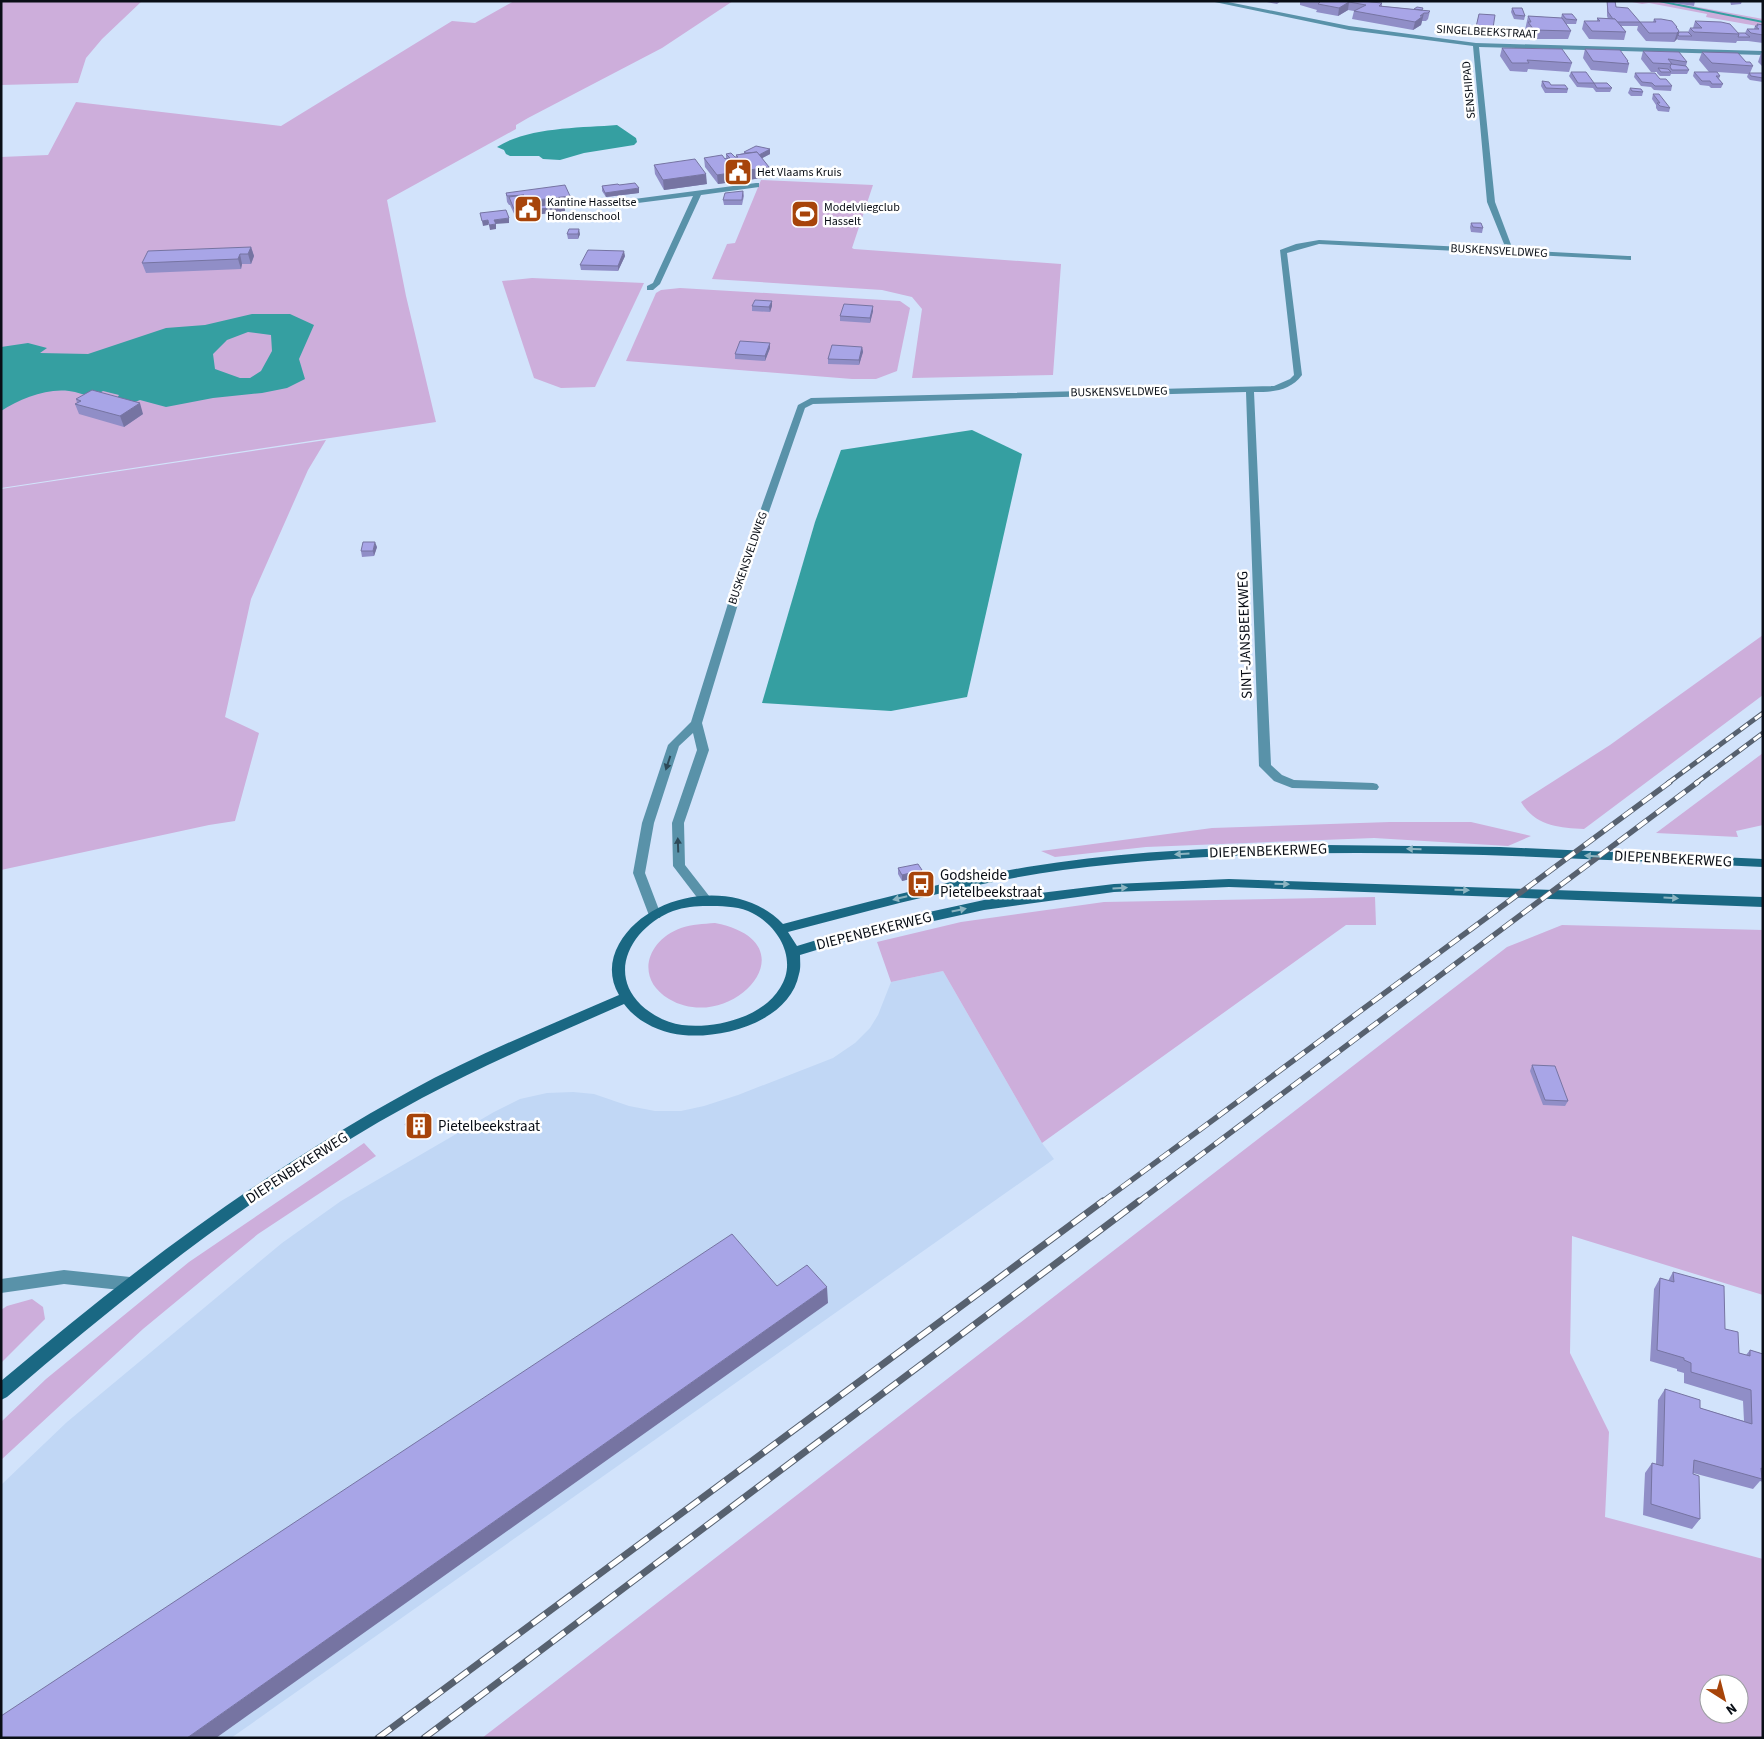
<svg xmlns="http://www.w3.org/2000/svg" width="1764" height="1739" font-family="'Source Sans 3',sans-serif">
<style>
.built{fill:#c1d7f5}
.green{fill:#cdaedb;fill-rule:evenodd}
.water{fill:#359fa1;fill-rule:evenodd}
.lines{fill:none;stroke-linecap:round;stroke-linejoin:round}
.stream{fill:#359fa1;fill-rule:evenodd}
.minor{fill:#5992a9;fill-rule:evenodd}
.secondary{fill:#1a6883;fill-rule:evenodd}
.rail-far2-casing{stroke:#57616f;stroke-width:5}
.rail-far1-casing{stroke:#57616f;stroke-width:5.5}
.rail-casing{stroke:#57616f;stroke-width:7}
.rail-far2{stroke:#fff;stroke-width:3;stroke-dasharray:9;stroke-linecap:butt}
.rail-far1{stroke:#fff;stroke-width:4;stroke-dasharray:12;stroke-linecap:butt}
.rail{stroke:#fff;stroke-width:5;stroke-dasharray:16;stroke-linecap:butt}
.wall{fill:#908ec7}
.shaded-wall{fill:#7674a2}
.building{fill:#a8a5e7;stroke:#7674a2}
.oneway{fill:#2d4958}
.oneway2{fill:#8cb4c1}
.labels{text-anchor:middle;dominant-baseline:central;stroke-width:5;stroke-linejoin:round;paint-order:stroke}
.far-street-label{font-size:12px;fill:#090e16;stroke:#fff}
.far-poi-label{font-size:12px;fill:#090e16;stroke:#fff;text-anchor:start}
.street-label{font-size:15px;fill:#090e16;stroke:#fff}
.poi-label{font-size:15px;fill:#090e16;stroke:#fff;text-anchor:start}
</style>
<rect width="100%" height="100%" fill="#d2e3fb"/>
<polygon class="built" points="943,971 1042,1143 1054,1159 231,1738 1,1738 1,1485 67,1422 282,1243 341,1201 494,1112 520,1099 547,1093 573,1092 594,1094 629,1106 655,1111 681,1111 704,1106 738,1095 833,1058 855,1043 870,1028 878,1015 891,982"/>
<g class="green">
<polygon points="1,1 142,1 102,39 86,58 78,83 1,85"/>
<polygon points="514,1 733,1 662,48 528,118 516,125 516,129 387,200 406,296 436,422 1,488 1,157 48,155 76,102 281,126 452,21 475,23"/>
<polygon points="1627,1 1665,1 1763,19 1763,27 1706,17 1707,14 1649,3 1642,4"/>
<polygon points="761,180 873,185 852,248 854,249 1061,264 1053,375 912,378 922,309 912,297 882,290 712,279 727,244 735,243"/>
<polygon points="532,278 644,283 595,387 561,388 534,378 502,281"/>
<polygon points="680,288 900,301 910,308 897,371 876,379 852,379 626,361 656,293 661,290"/>
<polygon points="326,440 308,470 251,599 225,717 259,733 235,821 209,825 1,870 1,489"/>
<path d="M1763,635V695L1584,829C1559,828 1535,826 1521,802L1610,745Z"/>
<polygon points="1763,753 1763,825 1736,831 1738,837 1656,833"/>
<polygon points="1390,822 1471,822 1531,836 1508,846 1374,838 1146,847 1055,857 1041,851 1212,828"/>
<polygon points="1375,897 1376,925 1346,925 1042,1143 943,971 891,982 877,942 961,922 1104,902"/>
<path d="M715,923C816,943 731,1036 669,999C635,979 646,941 681,928C692,924 703,924 715,923Z"/>
<path d="M1562,925L1763,930V1295L1572,1236L1570,1353L1609,1432L1605,1517L1763,1559V1738H482L1507,947ZM1709,1684H1739V1714H1709Z"/>
<polygon points="364,1143 376,1156 258,1234 143,1329 1,1460 1,1422 46,1379 189,1262"/>
<polygon points="32,1299 43,1307 45,1319 1,1363 1,1310 7,1306"/>
</g>
<g class="water">
<path d="M617,125L636,138L637,142L634,145L584,153L560,160L543,159L539,156H510L506,154L504,150L497,147C528,127 580,128 617,125Z"/>
<path d="M252,314H290L314,325L299,359L305,379L287,388L262,393L213,398L166,407L140,400L135,402L117,398L119,395L103,391L92,397C85,395 77,392 69,391C46,388 20,399 1,411V347L28,343L47,348L40,353L88,354L166,328L205,325ZM248,332L271,335L272,351L261,371L250,378H240L215,369L213,354L227,340Z"/>
<polygon points="972,430 1022,454 967,697 891,711 762,703 815,522 841,450"/>
</g>
<g class="lines">
<polygon class="stream" points="1654,1 1664,1 1763,21 1763,23"/>
<g class="minor">
<path d="M1210,1H1223L1349,26L1476,43L1763,51V55L1479,47L1495,202L1513,250L1628,256H1631V260L1319,244L1287,253L1302,375C1290,391 1273,392 1254,392L1271,765L1282,775L1294,780L1373,783L1377,784L1379,787L1377,790L1292,788L1274,781L1259,766L1246,392L813,404L805,408L745,581L702,723L709,750L684,823L685,865L713,901L712,904H702L673,866L672,823L697,750L693,733L679,746L654,823L645,873L661,915L660,918H650L633,873L642,823L668,745L691,722L735,581L798,405L811,398L1274,386L1290,379L1294,375L1280,250L1296,244L1319,240L1506,249L1487,202L1473,46L1349,30Z"/>
<polygon points="756,183 759,183 759,187 701,195 660,284 653,290 647,290 647,286 653,283 693,196 622,205 619,205 619,201"/>
<polygon points="64,1270 130,1277 136,1279 138,1284 136,1289 130,1291 64,1284 1,1293 1,1279"/>
</g>
<path class="secondary" d="M1325,845L1500,847L1763,859V867C1530,857 1295,840 1063,870C970,883 879,908 788,932L797,946L856,928L984,900L1114,884L1229,879L1763,897V907L1229,887L1114,892L984,910L856,938L800,955C800,961 801,968 799,974C790,1021 724,1039 683,1035C661,1033 637,1022 624,1004C556,1034 488,1063 422,1098C271,1179 136,1286 7,1397L1,1400V1381C129,1273 262,1172 410,1091C477,1054 548,1026 619,995C609,978 610,960 619,944C650,890 740,878 783,924C864,903 944,881 1027,867C1125,851 1225,847 1325,845ZM707,906C721,906 735,906 748,911C777,923 799,959 780,988C762,1018 714,1029 682,1025C667,1023 652,1015 641,1005C606,971 634,926 673,911C684,907 696,906 707,906Z"/>
<defs>
<g id="rail-far2">
<polyline points="1668,783 1763,713"/>
<polyline points="1696,783 1763,733"/>
</g>
<g id="rail-far1">
<polyline points="1102,1202 1670,782"/>
<polyline points="1138,1202 1698,782"/>
</g>
<g id="rail">
<polyline points="378,1738 1103,1201"/>
<polyline points="424,1738 1139,1201"/>
</g>
</defs>
<use href="#rail-far2" class="rail-far2-casing"/>
<use href="#rail-far1" class="rail-far1-casing"/>
<use href="#rail" class="rail-casing"/>
<use href="#rail-far2" class="rail-far2"/>
<use href="#rail-far1" class="rail-far1"/>
<use href="#rail" class="rail"/>
</g>
<g class="wall">
<polygon points="1261,1 1281,1 1277,4"/>
<polygon points="1300,1 1365,1 1371,2 1382,3 1382,6 1430,11 1428,19 1426,21 1422,21 1421,25 1413,30 1352,19 1354,11 1348,10 1338,16 1316,12 1317,10 1300,5"/>
<polygon points="1607,1 1615,1 1616,7 1640,22 1653,22 1654,19 1677,27 1677,28 1679,32 1688,32 1690,28 1693,28 1695,21 1738,33 1745,33 1747,29 1754,29 1755,26 1756,26 1757,24 1763,25 1763,43 1748,41 1737,41 1736,43 1678,40 1677,39 1674,42 1646,41 1637,30 1638,26 1621,26 1626,32 1624,40 1589,39 1582,29 1584,21 1597,21 1597,18 1608,19 1607,16"/>
<polygon points="1666,1 1695,1 1694,6 1666,2"/>
<polygon points="1730,1 1742,1 1741,4 1731,5"/>
<polygon points="1512,8 1525,16 1524,20 1514,19 1511,12"/>
<polygon points="1479,14 1493,28 1491,36 1474,35"/>
<polygon points="1562,14 1577,20 1576,24 1566,24 1571,31 1568,39 1532,39 1525,30 1528,16 1561,18"/>
<polygon points="1502,48 1572,63 1569,72 1528,69 1527,72 1510,71 1500,56"/>
<polygon points="1585,49 1628,61 1628,62 1629,64 1627,73 1591,70 1583,58"/>
<polygon points="1643,51 1687,62 1686,66 1689,70 1687,74 1671,74 1670,76 1660,76 1657,73 1657,72 1651,72 1641,59"/>
<polygon points="1702,52 1746,62 1753,66 1750,73 1763,73 1763,82 1750,80 1747,77 1748,74 1717,72 1720,76 1719,79 1723,84 1721,88 1711,88 1709,86 1700,85 1693,76 1694,72 1709,72 1699,60"/>
<polygon points="1761,53 1763,53 1763,67 1758,62"/>
<polygon points="1571,72 1594,83 1612,88 1610,92 1596,92 1593,88 1577,87 1569,76"/>
<polygon points="1635,73 1660,79 1672,86 1671,91 1654,90 1651,87 1641,86 1634,77"/>
<polygon points="1542,81 1551,85 1568,89 1567,93 1545,93 1541,86"/>
<polygon points="1630,88 1643,92 1642,96 1631,96 1628,93"/>
<polygon points="1653,94 1670,108 1669,112 1658,111 1656,108 1656,105 1652,99"/>
<polygon points="744,152 770,154 762,158 769,167 770,177 718,184 705,167 704,158 726,158 726,154 735,157 736,157 736,155 744,153"/>
<polygon points="654,165 707,184 664,190 655,174"/>
<polygon points="619,185 639,193 606,197 602,191 602,186"/>
<polygon points="743,191 744,196 742,205 724,205 723,200"/>
<polygon points="506,193 571,206 565,206 565,211 534,215 532,210 522,212 523,217 516,218 510,205 509,205 507,202"/>
<polygon points="1471,223 1483,228 1482,233 1471,232 1470,227"/>
<polygon points="567,234 580,234 578,239 568,239"/>
<polygon points="251,247 254,256 251,264 242,264 241,269 146,273 142,263"/>
<polygon points="625,256 618,271 581,270 580,265"/>
<polygon points="752,306 772,306 770,312 752,311"/>
<polygon points="873,306 873,311 870,323 840,321 840,316"/>
<polygon points="862,347 863,352 859,365 828,364 828,359"/>
<polygon points="770,348 765,361 735,359 735,354"/>
<polygon points="76,399 143,414 124,427 79,414 75,404 77,403"/>
<polygon points="377,547 374,556 362,557 361,551"/>
<polygon points="898,868 922,870 922,876 902,881 898,874"/>
<polygon points="1532,1065 1568,1101 1565,1106 1543,1105 1530,1071"/>
<polygon points="431,1123 411,1135 407,1130 405,1124"/>
<polygon points="1673,1272 1725,1329 1739,1353 1746,1355 1750,1350 1763,1354 1763,1482 1760,1481 1753,1489 1693,1473 1700,1519 1692,1529 1643,1515 1645,1473 1652,1463 1656,1464 1658,1400 1665,1389 1700,1408 1744,1421 1743,1401 1684,1383 1684,1373 1677,1371 1677,1369 1650,1361 1654,1289 1660,1278 1668,1281"/>
</g>
<g class="shaded-wall">
<polygon points="1349,2 1348,10 1338,16 1339,8"/>
<polygon points="1424,13 1421,25 1413,30 1415,22"/>
<polygon points="1679,31 1677,39 1674,42 1677,33"/>
<polygon points="770,149 770,154 757,161 757,156"/>
<polygon points="769,167 770,177 718,184 717,175"/>
<polygon points="706,174 707,184 664,190 663,180"/>
<polygon points="639,188 639,193 606,197 605,193"/>
<polygon points="570,196 571,206 565,206 565,211 534,215 531,207 532,210 522,212 523,217 516,218 514,209 520,202"/>
<polygon points="509,218 509,223 495,224 494,220"/>
<polygon points="488,220 488,225 483,226 482,221"/>
<polygon points="496,224 496,229 490,230 489,225"/>
<polygon points="579,229 580,234 578,239 578,234"/>
<polygon points="251,247 254,256 251,264 248,254"/>
<polygon points="624,251 625,256 618,271 618,266"/>
<polygon points="240,254 242,264 241,269 238,259"/>
<polygon points="772,301 772,306 770,312 769,307"/>
<polygon points="873,306 873,311 870,323 870,318"/>
<polygon points="770,343 770,348 765,361 765,356"/>
<polygon points="862,347 863,352 859,365 859,360"/>
<polygon points="140,403 143,414 124,427 120,416"/>
<polygon points="375,542 377,547 374,556 373,551"/>
<polygon points="922,870 922,876 902,881 902,875"/>
<polygon points="429,1118 431,1123 411,1135 409,1130"/>
<polygon points="827,1287 828,1303 216,1738 187,1738"/>
</g>
<g class="building">
<polygon points="1317,1 1365,1 1371,2 1382,3 1379,6 1430,11 1428,13 1424,13 1420,16 1423,16 1415,22 1354,11 1366,5 1349,2 1339,8 1318,4 1320,2"/>
<polygon points="1607,1 1615,1 1616,7 1628,8 1640,22 1617,22 1615,19 1613,19 1608,12"/>
<polygon points="1417,7 1423,8 1422,10 1414,9"/>
<polygon points="1512,8 1522,8 1525,16 1515,15"/>
<polygon points="1479,14 1495,15 1493,28 1476,27"/>
<polygon points="1562,14 1572,14 1577,20 1566,19"/>
<polygon points="1528,16 1562,18 1571,31 1534,30 1528,22 1531,22"/>
<polygon points="1597,18 1615,19 1626,32 1592,31 1584,21 1600,21"/>
<polygon points="1654,19 1661,19 1672,21 1677,27 1676,27 1679,31 1677,33 1649,33 1640,22 1656,22"/>
<polygon points="1695,21 1721,22 1730,24 1739,34 1694,32 1690,28 1702,28"/>
<polygon points="1757,24 1763,25 1763,35 1751,33 1747,29 1759,29 1755,26 1758,26"/>
<polygon points="1679,32 1688,32 1692,36 1679,36 1678,35"/>
<polygon points="1738,33 1745,33 1750,37 1738,37 1739,34"/>
<polygon points="1502,48 1562,49 1572,63 1527,60 1529,63 1512,63"/>
<polygon points="1585,49 1620,50 1628,61 1627,61 1629,64 1593,61"/>
<polygon points="1643,51 1679,52 1687,62 1668,59 1672,64 1653,63"/>
<polygon points="1702,52 1738,53 1746,62 1750,62 1753,66 1712,63"/>
<polygon points="1671,64 1686,66 1689,70 1672,70 1670,67"/>
<polygon points="1658,68 1668,69 1671,72 1661,72"/>
<polygon points="1571,72 1586,72 1594,83 1607,83 1612,88 1597,88 1594,83 1578,83"/>
<polygon points="1694,72 1717,72 1720,76 1716,76 1723,84 1712,84 1710,81 1702,81"/>
<polygon points="1635,73 1655,73 1660,79 1666,79 1672,86 1655,86 1652,83 1642,82"/>
<polygon points="1749,73 1763,73 1763,78 1751,76"/>
<polygon points="1542,81 1549,82 1551,85 1565,85 1568,89 1546,88"/>
<polygon points="1630,88 1641,89 1643,92 1632,91"/>
<polygon points="1653,94 1659,94 1670,108 1660,106 1657,103 1660,103"/>
<polygon points="756,146 770,149 759,155 757,152 746,153 744,152"/>
<polygon points="757,152 769,167 717,175 704,158 722,155 725,159 730,158 726,154 731,153 735,157 738,157 736,155"/>
<polygon points="695,159 706,174 663,180 654,165"/>
<polygon points="635,183 639,188 605,193 602,186 618,184 619,185"/>
<polygon points="565,185 570,196 520,202 522,208 514,209 509,197 524,195 507,196 506,193"/>
<polygon points="743,191 742,200 723,200 725,193"/>
<polygon points="563,203 564,206 533,210 531,207"/>
<polygon points="506,210 509,218 494,220 496,224 489,225 488,220 482,221 480,213"/>
<polygon points="1471,223 1481,223 1483,228 1473,227"/>
<polygon points="569,229 579,229 578,234 567,234"/>
<polygon points="251,247 248,254 240,254 238,259 142,263 148,251"/>
<polygon points="588,250 624,251 618,266 580,265"/>
<polygon points="755,300 772,301 769,307 752,306"/>
<polygon points="844,304 873,306 870,318 840,316"/>
<polygon points="740,341 770,343 765,356 735,354"/>
<polygon points="832,345 862,347 859,360 828,359"/>
<polygon points="92,390 140,403 120,416 75,404 81,401 76,399"/>
<polygon points="363,542 375,542 373,551 361,551"/>
<polygon points="918,864 922,870 902,875 898,868"/>
<polygon points="1532,1065 1555,1066 1568,1101 1545,1100"/>
<polygon points="425,1112 429,1118 409,1130 405,1124"/>
<polygon points="732,1234 777,1286 807,1265 827,1287 187,1738 1,1738 1,1716"/>
<polygon points="1673,1272 1724,1286 1725,1329 1738,1332 1739,1353 1750,1356 1750,1350 1763,1354 1763,1469 1761,1468 1762,1479 1694,1460 1693,1474 1699,1476 1700,1519 1651,1504 1652,1463 1663,1466 1665,1389 1700,1400 1700,1408 1752,1424 1751,1390 1691,1372 1691,1363 1684,1360 1684,1358 1657,1350 1660,1278 1674,1282"/>
</g>
<defs><path id="oneway-solid" d="M-6-.8H1V-3.2L6.5 0L1 3.2V.8H-6Z" transform="scale(1.25)"/></defs>
<g class="oneway">
<use href="#oneway-solid" transform="translate(668 763) rotate(108)"/>
<use href="#oneway-solid" transform="translate(678 845) rotate(-92)"/>
</g>
<g class="oneway2">
<use href="#oneway-solid" transform="translate(1414 849) rotate(-179)"/>
<use href="#oneway-solid" transform="translate(1182 854) rotate(176)"/>
<use href="#oneway-solid" transform="translate(1592 856) rotate(-177)"/>
<use href="#oneway-solid" transform="translate(1282 884) rotate(2)"/>
<use href="#oneway-solid" transform="translate(1120 888) rotate(-3)"/>
<use href="#oneway-solid" transform="translate(1462 890) rotate(2)"/>
<use href="#oneway-solid" transform="translate(900 898) rotate(166)"/>
<use href="#oneway-solid" transform="translate(1671 898) rotate(3)"/>
<use href="#oneway-solid" transform="translate(959 910) rotate(-12)"/>
</g>
<defs>
<symbol id="civic-square" viewBox="-11 -11 22 22"><rect x="-9" y="-9" width="18" height="18" rx="4" fill="#a7440a" stroke="#fff"/><path d="M-.6-6.5H3V-4.5H.6V-3L4-1V1h2V6H-6V1h2V-1L-.6-3ZM-1.2 2.5V6h2.4V2.5Z" fill="#fff"/></symbol>
<symbol id="stadium-square" viewBox="-11 -11 22 22"><rect x="-9" y="-9" width="18" height="18" rx="4" fill="#a7440a" stroke="#fff"/><path d="M0-5a6.5 5 0 1 0 0 10a6.5 5 0 1 0 0-10ZM-3.5-1.8h7v3.6h-7Z" fill="#fff"/></symbol>
<symbol id="bus-square" viewBox="-11 -11 22 22"><rect x="-9" y="-9" width="18" height="18" rx="4" fill="#a7440a" stroke="#fff"/><path d="M-5-6H5V4H4V6H2V4H-2V6H-4V4H-5ZM-3.5-4V0h7V-4ZM-3.5 1.2v1.5H-2V1.2ZM2 1.2v1.5H3.5V1.2Z" fill="#fff"/></symbol>
<symbol id="building-square" viewBox="-11 -11 22 22"><rect x="-9" y="-9" width="18" height="18" rx="4" fill="#a7440a" stroke="#fff"/><path d="M-4-6H4V6H1V3H-1V6H-4ZM-2.5-4.3h1.7v1.8h-1.7ZM.8-4.3h1.7v1.8H.8ZM-2.5-1h1.7V.8h-1.7ZM.8-1h1.7V.8H.8Z" fill="#fff"/></symbol>
</defs>
<g fill-rule="evenodd">
<use href="#civic-square" x="722" y="156" width="32" height="32"/>
<use href="#civic-square" x="512" y="193" width="32" height="32"/>
<use href="#stadium-square" x="789" y="198" width="32" height="32"/>
<use href="#bus-square" x="905" y="868" width="32" height="32"/>
<use href="#building-square" x="403" y="1110" width="32" height="32"/>
</g>
<g class="labels">
<g class="far-street-label">
<text transform="translate(1487 32) rotate(3)">SINGELBEEKSTRAAT</text>
<text transform="translate(1469 90) rotate(-95)">SENSHIPAD</text>
<text transform="translate(1499 251) rotate(3)">BUSKENSVELDWEG</text>
<text transform="translate(1119 392) rotate(-1)">BUSKENSVELDWEG</text>
<text transform="translate(748 558) rotate(-71)">BUSKENSVELDWEG</text>
</g>
<g class="far-poi-label">
<text x="757" y="172">Het Vlaams Kruis</text>
<text x="547" y="202">Kantine Hasseltse<tspan x="547" dy="14">Hondenschool</tspan></text>
<text x="824" y="207">Modelvliegclub<tspan x="824" dy="14">Hasselt</tspan></text>
</g>
<g class="street-label">
<text transform="translate(1245 635) rotate(-92)">SINT-JANSBEEKWEG</text>
<text transform="translate(1268 851) rotate(-2)">DIEPENBEKERWEG</text>
<text transform="translate(1673 859) rotate(3)">DIEPENBEKERWEG</text>
<text transform="translate(874 931) rotate(-14)">DIEPENBEKERWEG</text>
<text transform="translate(297 1168) rotate(-33)">DIEPENBEKERWEG</text>
</g>
<g class="poi-label">
<text x="940" y="875">Godsheide<tspan x="940" dy="17">Pietelbeekstraat</tspan></text>
<text x="438" y="1126">Pietelbeekstraat</text>
</g>
</g>
<rect width="1764" height="1739" fill="none" stroke="#090e16" stroke-width="5"/>
<g transform="translate(1724 1699) rotate(144)"><circle r="24" fill="#ffffff" stroke="#9d9fa2"/>
<path d="M0-4L9 19L0 12L-9 19Z" fill="#a7440a"/>
<text y="-8" font-size="14" font-weight="bold" text-anchor="middle" fill="#090e16">N</text>
</g>
</svg>
